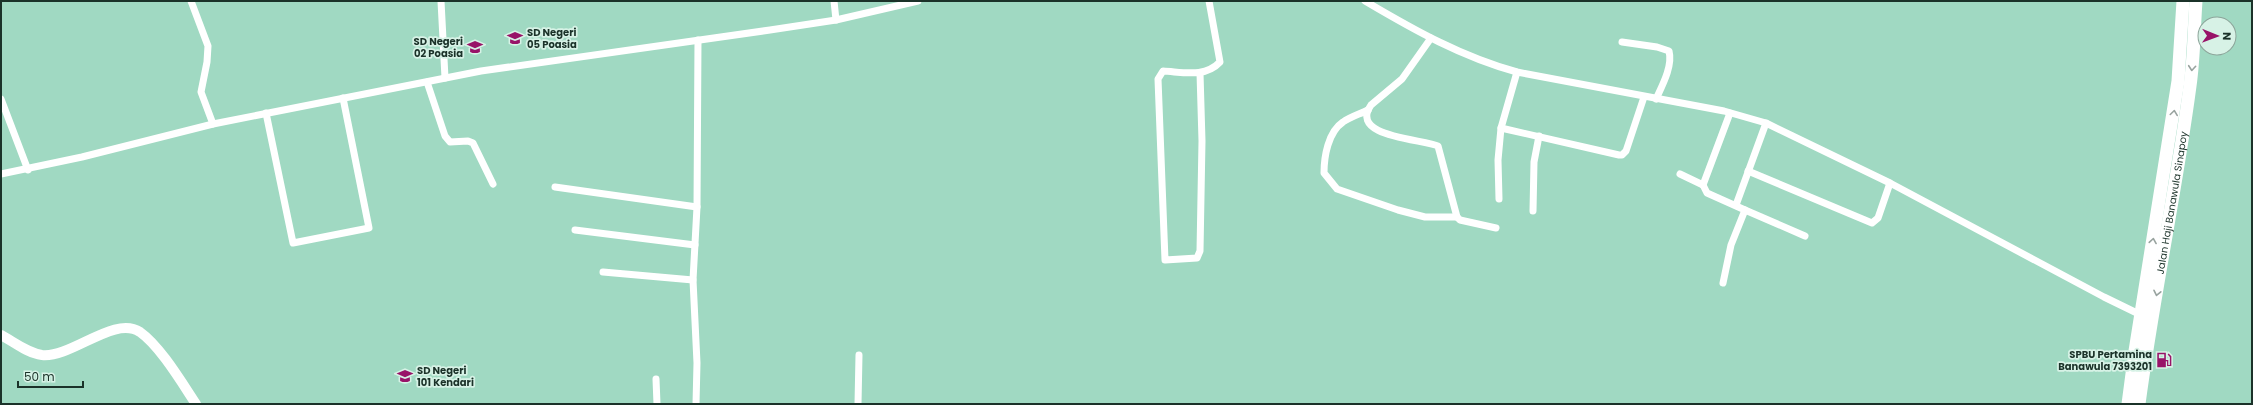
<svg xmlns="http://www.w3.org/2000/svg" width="2253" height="405" font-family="Poppins,sans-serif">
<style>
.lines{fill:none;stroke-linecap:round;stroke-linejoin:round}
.street{stroke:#fff;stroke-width:7}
.secondary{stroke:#fff;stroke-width:10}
.highway{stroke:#fff;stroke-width:13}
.oneway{stroke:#98a39f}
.labels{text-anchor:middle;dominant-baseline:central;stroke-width:3.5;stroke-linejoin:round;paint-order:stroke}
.poi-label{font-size:10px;font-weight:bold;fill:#1b3229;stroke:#d7f2e6;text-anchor:start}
.street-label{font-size:10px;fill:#1b3229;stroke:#d7f2e6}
</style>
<rect width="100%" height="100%" fill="#a0d9c2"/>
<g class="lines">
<g class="street">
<polyline points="191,1 208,46 207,62 201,92 213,124"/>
<polyline points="441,1 445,78"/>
<polyline points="834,1 836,20"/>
<path d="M1365,1C1414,30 1462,57 1517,72L1724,111L1766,123L1890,183L2104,297L2141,315"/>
<path d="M1431,38L1402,79L1371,105C1348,138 1425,139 1438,146L1457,217L1460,220L1496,228"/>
<path d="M1622,42L1657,47L1669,51C1673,66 1662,86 1656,99"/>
<polyline points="1517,72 1501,128 1619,155 1622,155 1626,151 1644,97"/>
<path d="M1200,73L1202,141L1200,251L1197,258L1165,260L1158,79L1163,71C1183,72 1205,78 1220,62L1209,1"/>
<polyline points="427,82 445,136 450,142 468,141 473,143 493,184"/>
<polyline points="1,99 28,170"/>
<path d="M1368,110C1360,114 1350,117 1343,122C1328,132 1324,157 1324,173L1337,189L1398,210L1425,217H1457"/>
<polyline points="266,113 293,243 369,228 343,98"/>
<polyline points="1748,171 1872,223 1878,218 1890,183"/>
<polyline points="1,174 82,157 213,124 481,71 770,30 836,20 918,1"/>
<polyline points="1680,174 1703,185 1730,113"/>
<polyline points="1703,185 1707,193 1745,210 1731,245 1723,283"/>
<polyline points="555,187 697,207"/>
<polyline points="1499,199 1498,160 1501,128"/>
<polyline points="1736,205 1766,123"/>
<polyline points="1745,210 1805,236"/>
<polyline points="1533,211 1534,162 1539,136"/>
<polyline points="575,230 695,245"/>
<polyline points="603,272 693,280"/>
<polyline points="656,379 657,404"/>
<polyline points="696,404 697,363 693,280 697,207 698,40"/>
<polyline points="858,404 859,355"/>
</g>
<path class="secondary" d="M1,335C14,342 27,353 42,355C72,358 114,315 140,332C160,346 182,383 196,404"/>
<g class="highway">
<polyline points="2128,404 2135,351 2178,81 2183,1"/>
<path id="s1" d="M2139,404C2153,298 2176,192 2190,86C2194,58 2194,29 2196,1"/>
</g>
</g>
<defs><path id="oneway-chevron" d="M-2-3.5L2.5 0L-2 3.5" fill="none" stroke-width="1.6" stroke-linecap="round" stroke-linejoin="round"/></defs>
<g class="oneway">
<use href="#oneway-chevron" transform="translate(2192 68) rotate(95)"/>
<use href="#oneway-chevron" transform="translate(2174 113) rotate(-82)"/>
<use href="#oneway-chevron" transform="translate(2153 241) rotate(-81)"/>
<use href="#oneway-chevron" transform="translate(2157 293) rotate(102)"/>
</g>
<defs>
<symbol id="school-bare" viewBox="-9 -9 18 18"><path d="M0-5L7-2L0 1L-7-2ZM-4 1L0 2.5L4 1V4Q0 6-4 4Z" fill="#981368" stroke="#d7f2e6" stroke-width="2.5" paint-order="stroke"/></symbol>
<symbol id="fuel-bare" viewBox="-9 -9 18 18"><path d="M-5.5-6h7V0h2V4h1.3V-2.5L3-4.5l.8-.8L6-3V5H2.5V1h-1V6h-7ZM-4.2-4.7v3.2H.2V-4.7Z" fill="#981368" stroke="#d7f2e6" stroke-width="2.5" paint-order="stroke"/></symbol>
</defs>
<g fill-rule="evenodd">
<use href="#school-bare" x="504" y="27" width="22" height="22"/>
<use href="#school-bare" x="464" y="36" width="22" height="22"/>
<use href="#fuel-bare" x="2153" y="349" width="22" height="22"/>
<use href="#school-bare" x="394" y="365" width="22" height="22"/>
</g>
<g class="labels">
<g class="poi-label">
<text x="527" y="32">SD Negeri<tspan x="527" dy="12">05 Poasia</tspan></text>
<text x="463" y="41" text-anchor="end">SD Negeri<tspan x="463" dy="12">02 Poasia</tspan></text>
<text x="2152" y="354" text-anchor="end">SPBU Pertamina<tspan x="2152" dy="12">Banawula 7393201</tspan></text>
<text x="417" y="370">SD Negeri<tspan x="417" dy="12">101 Kendari</tspan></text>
</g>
<g class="street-label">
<text stroke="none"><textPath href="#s1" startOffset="204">Jalan Haji Banawula Sinapoy</textPath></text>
</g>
</g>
<rect width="2253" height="405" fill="none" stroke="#1b3229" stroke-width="4"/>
<g transform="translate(2217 36) rotate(91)"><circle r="19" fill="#d7f2e6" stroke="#8ca59a"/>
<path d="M0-3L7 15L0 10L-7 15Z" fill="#981368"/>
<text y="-6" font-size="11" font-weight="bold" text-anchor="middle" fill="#1b3229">N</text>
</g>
<path d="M18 381v6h65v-6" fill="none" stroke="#1b3229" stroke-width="2"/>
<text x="24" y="381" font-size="12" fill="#1b3229" stroke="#d7f2e6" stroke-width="3" paint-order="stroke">50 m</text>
</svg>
